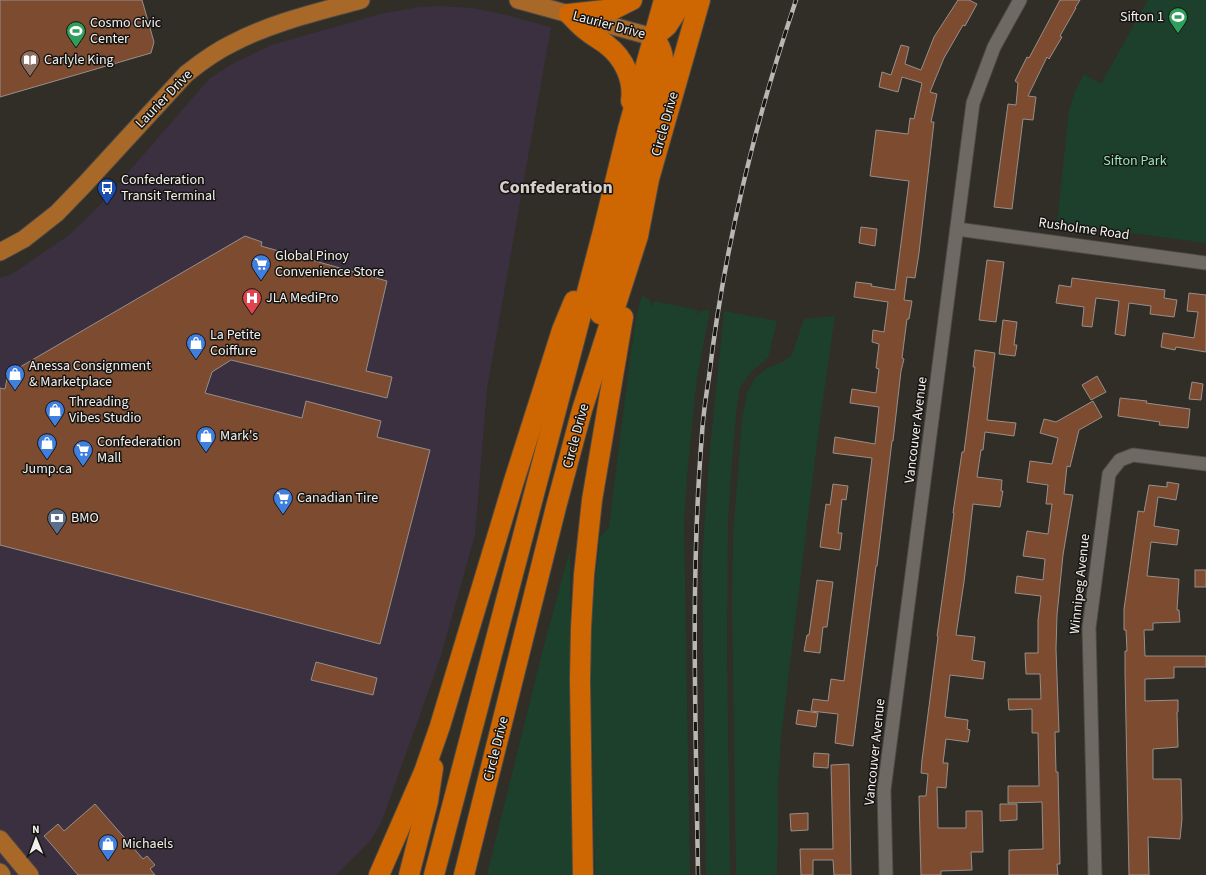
<svg xmlns="http://www.w3.org/2000/svg" width="1206" height="875" font-family="'Source Sans 3',sans-serif">
<style>
.commercial{fill:#3b3040}
.green{fill:#1d402c}
.building{fill:#7d4c30;stroke:#978e8a}
.lines{fill:none;stroke-linecap:round;stroke-linejoin:round}
.minor-casing{stroke:#4d4a45;stroke-width:15}
.major-casing{stroke:#4d4a45;stroke-width:19}
.highway-casing{stroke:#4d4a45;stroke-width:22}
.minor{stroke:#6e6a63;stroke-width:13}
.major{stroke:#a86828;stroke-width:17}
.highway{stroke:#ce6601;stroke-width:20}
.rail-casing{stroke:#b9b7b2;stroke-width:4.5}
.rail{stroke:#171513;stroke-width:3;stroke-dasharray:9;stroke-linecap:butt}
.labels{text-anchor:middle;dominant-baseline:central;stroke-width:3;stroke-linejoin:round;paint-order:stroke}
.poi-label{font-size:14px;fill:#f2f0ec;stroke:#171513;text-anchor:start}
.street-label{font-size:14px;fill:#f2f0ec;stroke:#171513}
.park-label{font-size:14px;fill:#92e6b3;stroke:#171513}
.district-label{font-size:18px;font-weight:bold;fill:#d5cfc7;stroke:#171513}
</style>
<rect width="100%" height="100%" fill="#312d27"/>
<polygon class="commercial" points="438,6 472,8 502,14 551,27 487,389 475,535 440,659 381,823 370,841 336,875 0,875 0,278 12,274 69,235 99,206 209,79 232,64 271,45 384,13 420,7"/>
<g class="green">
<polygon points="1148,0 1206,0 1206,243 1057,223 1069,110 1076,89 1084,74 1101,84"/>
<polygon points="642,295 651,301 650,305 652,306 653,301 697,310 697,314 698,314 701,311 710,310 697,378 688,466 684,521 690,875 595,875 590,640 593,602 600,537 609,527 630,358 637,314"/>
<polygon points="724,311 777,321 768,358 752,371 740,387 737,405 731,474 728,519 727,648 730,875 706,875 702,559 710,448"/>
<polygon points="835,316 820,419 781,737 778,785 777,875 736,875 732,602 733,538 742,419 747,393 755,378 769,367 781,363 792,355 804,319"/>
<polygon points="570,550 571,743 574,875 487,875 542,653"/>
</g>
<g class="building">
<polygon points="0,0 142,0 154,42 151,53 0,97"/>
<polygon points="958,0 969,0 977,4 965,26 963,25 944,58 930,92 937,94 931,122 934,122 919,253 915,278 907,277 904,300 912,301 909,319 907,319 902,358 904,359 901,371 893,441 892,441 877,566 876,566 853,746 835,743 838,714 811,711 813,699 828,701 831,679 844,681 872,458 833,453 835,437 875,444 879,407 850,403 852,389 876,393 879,369 876,368 879,344 872,342 873,330 884,332 888,302 854,297 856,282 872,284 871,286 895,290 909,181 870,176 874,146 876,130 908,134 910,118 914,119 922,83 902,77 898,92 879,87 882,72 891,75 901,45 909,47 905,64 921,70 934,37"/>
<polygon points="1060,0 1080,0 1075,8 1076,8 1060,36 1062,37 1049,59 1047,57 1028,96 1036,97 1033,120 1023,119 1012,209 994,207 1008,104 1016,105 1018,83 1015,81 1027,57 1029,58"/>
<polygon points="861,227 877,229 875,246 859,243"/>
<polygon points="245,236 262,242 261,246 387,281 366,371 392,377 387,398 231,360 212,372 205,393 302,418 306,401 381,421 377,437 430,450 380,644 0,545 0,388 5,389 8,374"/>
<polygon points="987,260 1004,262 996,322 979,320"/>
<polygon points="1072,278 1165,290 1164,298 1177,300 1174,317 1150,314 1151,306 1129,303 1125,336 1115,334 1119,301 1096,298 1092,327 1082,326 1084,307 1056,303 1059,285 1071,287"/>
<polygon points="1189,293 1206,295 1206,352 1176,347 1175,350 1161,347 1163,333 1194,338 1198,312 1187,311"/>
<polygon points="1003,320 1017,322 1014,345 1017,345 1015,356 999,354"/>
<polygon points="975,350 995,353 987,420 1016,423 1014,436 985,432 983,450 981,450 977,477 1002,480 1001,491 1003,491 1000,507 973,504 964,582 956,635 975,637 972,660 985,662 983,679 950,675 945,717 968,720 967,729 970,730 968,742 946,739 943,763 948,763 946,788 937,787 938,828 966,828 966,811 982,811 983,852 971,852 972,870 941,871 941,875 921,875 919,796 926,796 928,774 921,773 922,760 938,637 937,636 954,513 953,513 962,452 964,452 975,367 973,367"/>
<polygon points="1097,376 1106,392 1091,400 1082,385"/>
<polygon points="1192,382 1203,384 1201,400 1189,399"/>
<polygon points="1120,398 1147,401 1146,403 1190,409 1188,428 1159,425 1160,422 1118,416"/>
<polygon points="1093,401 1102,417 1079,430 1070,467 1067,466 1064,494 1073,495 1063,555 1057,615 1056,649 1059,732 1055,732 1056,772 1058,772 1060,864 1057,864 1058,875 1009,875 1009,850 1043,849 1042,802 1008,803 1008,786 1039,786 1038,733 1032,733 1032,709 1009,710 1008,699 1041,699 1040,674 1026,674 1025,653 1038,653 1038,620 1041,596 1015,593 1017,576 1043,580 1045,559 1023,556 1027,531 1048,534 1052,504 1046,504 1048,485 1027,482 1030,461 1052,464 1058,438 1040,433 1044,419 1056,422"/>
<polygon points="1167,482 1179,484 1176,500 1158,497 1154,526 1179,530 1177,545 1151,542 1147,576 1179,579 1177,610 1179,610 1180,622 1153,623 1153,630 1144,630 1145,656 1206,656 1206,667 1174,667 1174,678 1145,679 1145,701 1178,700 1178,712 1177,712 1178,747 1153,749 1153,779 1181,779 1182,819 1180,839 1148,837 1149,875 1129,875 1125,672 1125,651 1127,651 1126,630 1124,630 1124,609 1138,511 1144,512 1149,485 1167,487"/>
<polygon points="833,484 848,486 846,500 842,499 838,533 842,533 840,550 820,547 826,504 830,505"/>
<rect x="1195" y="570" width="11" height="17"/>
<polygon points="817,580 833,582 827,627 823,627 820,653 804,651 807,635 809,635"/>
<polygon points="316,662 377,678 373,695 311,680"/>
<polygon points="798,710 818,713 816,727 796,724"/>
<polygon points="814,753 829,754 828,768 813,767"/>
<polygon points="849,764 851,875 834,875 833,860 813,860 813,875 801,875 800,849 833,849 831,765"/>
<polygon points="95,804 143,859 147,856 155,865 150,869 155,875 78,875 44,836 58,824 64,831"/>
<polygon points="1000,804 1017,804 1017,820 1000,821"/>
<polygon points="808,813 808,830 791,831 790,814"/>
</g>
<g class="lines">
<defs>
<g id="minor">
<polyline points="957,229 1206,263"/>
<polyline points="886,875 884,790 973,103 994,47 1020,0"/>
<polyline points="1095,875 1089,628 1109,474 1120,460 1133,455 1206,464"/>
</g>
<g id="major">
<polyline points="518,0 653,37"/>
<path d="M0,252L24,239L57,213L85,184L186,74C201,62 216,51 233,43C273,22 318,12 361,0"/>
<polyline points="0,839 30,875"/>
<polyline points="0,872 2,875"/>
</g>
<g id="highway">
<path d="M569,14C575,20 580,26 587,31C593,36 601,40 607,45C624,58 634,80 631,101"/>
<polyline points="569,14 614,9 632,0"/>
<polyline points="655,36 667,26 684,0"/>
<path d="M600,314L664,66C663,54 661,46 653,37"/>
<polyline points="379,875 424,772 440,726 513,484 562,330 574,301"/>
<polyline points="409,875 428,801 433,768"/>
<polyline points="434,875 603,231 628,129 664,0"/>
<polyline points="464,875 556,507 582,410 638,236 649,179 700,0"/>
<polyline points="583,875 580,680 581,628 584,575 592,500 623,317"/>
</g>
</defs>
<use href="#minor" class="minor-casing"/>
<use href="#major" class="major-casing"/>
<use href="#highway" class="highway-casing"/>
<use href="#minor" class="minor"/>
<use href="#major" class="major"/>
<use href="#highway" class="highway"/>
<defs>
<path id="rail" d="M698,875C696,728 690,581 702,434C703,415 706,396 709,377C724,249 755,122 796,0"/>
</defs>
<use href="#rail" class="rail-casing"/>
<use href="#rail" class="rail"/>
</g>
<defs>
<symbol id="stadium-pin" viewBox="-11 -11 22 30"><path d="M0 17L-7.5 6A9.5 9.5 0 1 1 7.5 6Z" fill="#2e9e5b" stroke="#171513"/><path d="M0-5a6.5 5 0 1 0 0 10a6.5 5 0 1 0 0-10ZM-3.5-1.8h7v3.6h-7Z" fill="#fff"/></symbol>
<symbol id="library-pin" viewBox="-11 -11 22 30"><path d="M0 17L-7.5 6A9.5 9.5 0 1 1 7.5 6Z" fill="#8d6e63" stroke="#171513"/><path d="M-6-4Q-3-5.5-.7-3.5V5Q-3 3-6 4ZM6-4Q3-5.5 .7-3.5V5Q3 3 6 4Z" fill="#fff"/></symbol>
<symbol id="bus-pin" viewBox="-11 -11 22 30"><path d="M0 17L-7.5 6A9.5 9.5 0 1 1 7.5 6Z" fill="#1a4fb4" stroke="#171513"/><path d="M-5-6H5V4H4V6H2V4H-2V6H-4V4H-5ZM-3.5-4V0h7V-4ZM-3.5 1.2v1.5H-2V1.2ZM2 1.2v1.5H3.5V1.2Z" fill="#fff"/></symbol>
<symbol id="supermarket-pin" viewBox="-11 -11 22 30"><path d="M0 17L-7.5 6A9.5 9.5 0 1 1 7.5 6Z" fill="#3f7fe0" stroke="#171513"/><path d="M-6-5.5h2.5l.6 2H6L4.5 2H-2.5L-4.4-4H-6ZM-1.5 3.2a1.3 1.3 0 1 0 .1 0ZM3 3.2a1.3 1.3 0 1 0 .1 0Z" fill="#fff"/></symbol>
<symbol id="hospital-pin" viewBox="-11 -11 22 30"><path d="M0 17L-7.5 6A9.5 9.5 0 1 1 7.5 6Z" fill="#e0444e" stroke="#171513"/><path d="M-5-5h3v3.5h4V-5h3V5h-3V1.5h-4V5h-3Z" fill="#fff"/></symbol>
<symbol id="shop-pin" viewBox="-11 -11 22 30"><path d="M0 17L-7.5 6A9.5 9.5 0 1 1 7.5 6Z" fill="#3f7fe0" stroke="#171513"/><path d="M-5-2.5h2.3a2.7 3.5 0 0 1 5.4 0H5L5.5 6h-11ZM-1.5-2.5h3a1.5 2.3 0 0 0-3 0Z" fill="#fff"/></symbol>
<symbol id="bank-pin" viewBox="-11 -11 22 30"><path d="M0 17L-7.5 6A9.5 9.5 0 1 1 7.5 6Z" fill="#5c6f8a" stroke="#171513"/><path d="M-6-4H6V4H-6ZM0-2.3a2.3 2.3 0 1 0 0 4.6a2.3 2.3 0 1 0 0-4.6Z" fill="#fff"/></symbol>
</defs>
<g fill-rule="evenodd">
<use href="#stadium-pin" x="1167" y="6" width="22" height="30"/>
<use href="#stadium-pin" x="65" y="20" width="22" height="30"/>
<use href="#library-pin" x="19" y="49" width="22" height="30"/>
<use href="#bus-pin" x="96" y="177" width="22" height="30"/>
<use href="#supermarket-pin" x="250" y="253" width="22" height="30"/>
<use href="#hospital-pin" x="241" y="287" width="22" height="30"/>
<use href="#shop-pin" x="185" y="332" width="22" height="30"/>
<use href="#shop-pin" x="4" y="363" width="22" height="30"/>
<use href="#shop-pin" x="44" y="399" width="22" height="30"/>
<use href="#shop-pin" x="195" y="425" width="22" height="30"/>
<use href="#shop-pin" x="36" y="432" width="22" height="30"/>
<use href="#supermarket-pin" x="72" y="439" width="22" height="30"/>
<use href="#supermarket-pin" x="272" y="487" width="22" height="30"/>
<use href="#bank-pin" x="46" y="507" width="22" height="30"/>
<use href="#shop-pin" x="97" y="833" width="22" height="30"/>
</g>
<g class="labels">
<g class="poi-label">
<text x="1164" y="17" text-anchor="end">Sifton 1</text>
<text x="90" y="23">Cosmo Civic<tspan x="90" dy="16">Center</tspan></text>
<text x="44" y="60">Carlyle King</text>
<text x="121" y="180">Confederation<tspan x="121" dy="16">Transit Terminal</tspan></text>
<text x="275" y="256">Global Pinoy<tspan x="275" dy="16">Convenience Store</tspan></text>
<text x="266" y="298">JLA MediPro</text>
<text x="210" y="335">La Petite<tspan x="210" dy="16">Coiffure</tspan></text>
<text x="29" y="366">Anessa Consignment<tspan x="29" dy="16">&amp; Marketplace</tspan></text>
<text x="69" y="402">Threading<tspan x="69" dy="16">Vibes Studio</tspan></text>
<text x="220" y="436">Mark's</text>
<text x="97" y="442">Confederation<tspan x="97" dy="16">Mall</tspan></text>
<text x="47" y="469" text-anchor="middle">Jump.ca</text>
<text x="297" y="498">Canadian Tire</text>
<text x="71" y="518">BMO</text>
<text x="122" y="844">Michaels</text>
</g>
<g class="street-label">
<text transform="translate(609 25) rotate(15)">Laurier Drive</text>
<text transform="translate(164 99) rotate(-46)">Laurier Drive</text>
<text transform="translate(665 124) rotate(-74)">Circle Drive</text>
<text transform="translate(1084 229) rotate(8)">Rusholme Road</text>
<text transform="translate(916 430) rotate(-83)">Vancouver Avenue</text>
<text transform="translate(576 436) rotate(-75)">Circle Drive</text>
<text transform="translate(1080 584) rotate(-84)">Winnipeg Avenue</text>
<text transform="translate(496 749) rotate(-76)">Circle Drive</text>
<text transform="translate(875 752) rotate(-84)">Vancouver Avenue</text>
</g>
<g class="park-label">
<text x="1135" y="161">Sifton Park</text>
</g>
<g class="district-label">
<text x="556" y="187">Confederation</text>
</g>
</g>
<g transform="translate(36 839) rotate(359)" stroke="#171513" stroke-width="3" paint-order="stroke">
<path d="M0-3L7 15L0 10L-7 15Z" fill="#f2f0ec"/>
<text y="-6" font-size="11" font-weight="bold" text-anchor="middle" fill="#f2f0ec">N</text>
</g>
</svg>
